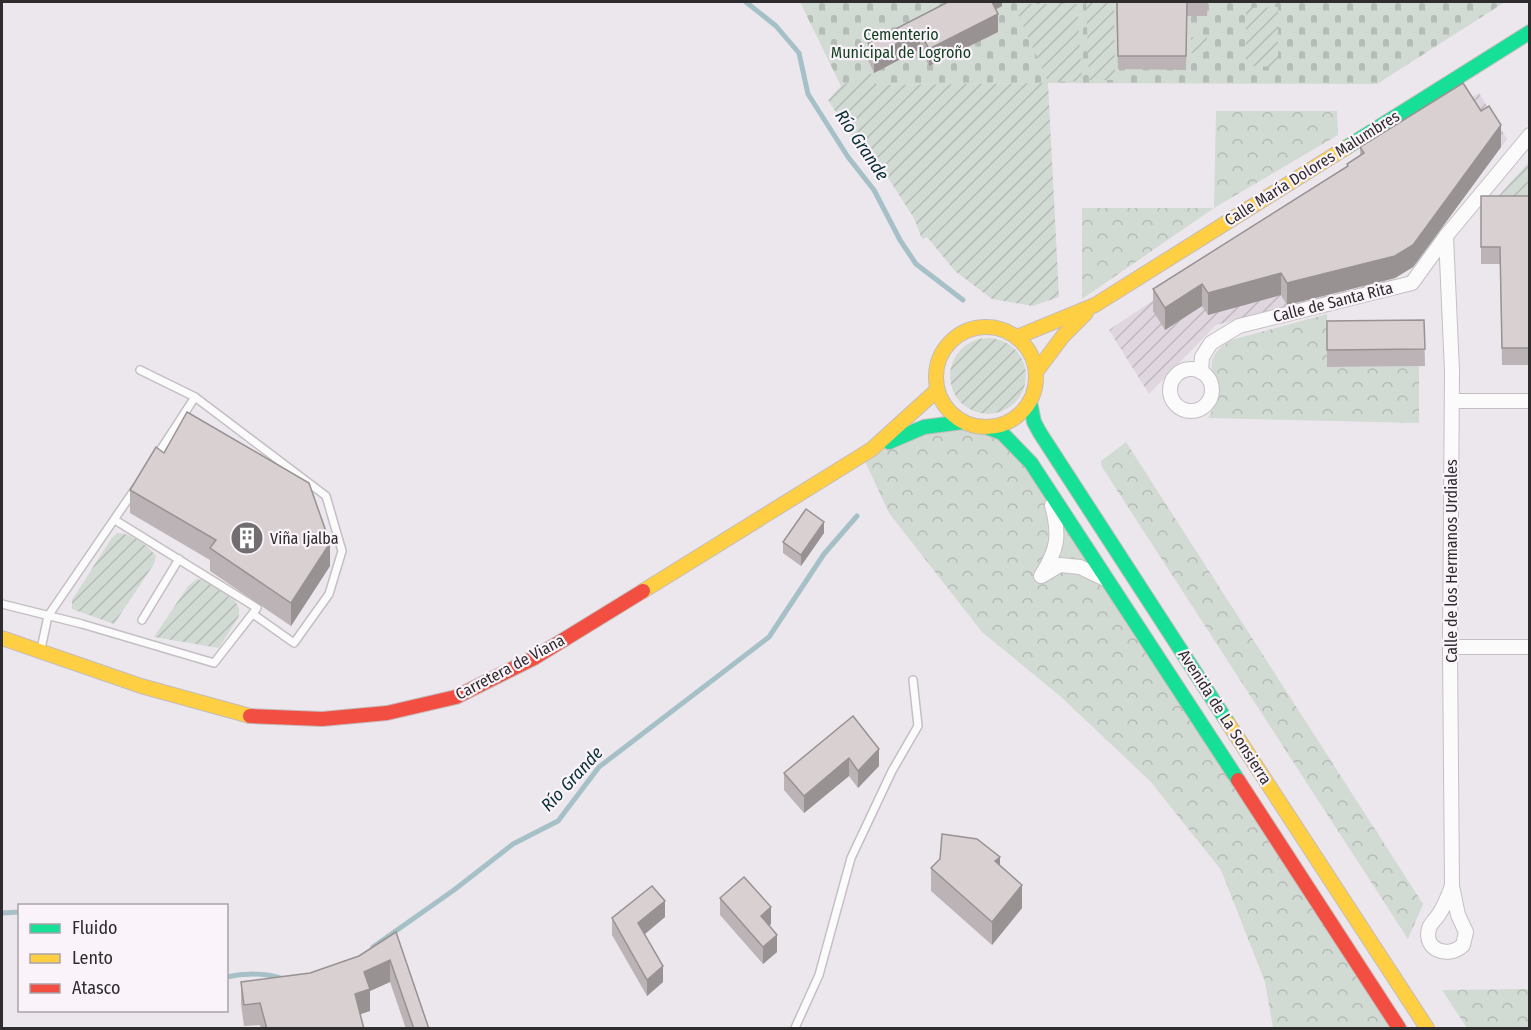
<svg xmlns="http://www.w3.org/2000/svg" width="1531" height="1030" font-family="'Fira Sans Condensed',sans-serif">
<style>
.industrial{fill:url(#industrial-furrows)}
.cemetery{fill:url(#cemetery-stones)}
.park{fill:url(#park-crowns)}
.garden{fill:url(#garden-furrows)}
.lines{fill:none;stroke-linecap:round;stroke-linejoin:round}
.stream{stroke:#a5c0c6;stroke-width:5}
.lane-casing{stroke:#c3bfc3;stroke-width:10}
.street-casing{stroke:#c3bfc3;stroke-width:16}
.fast-casing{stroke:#c5bcbb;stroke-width:16}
.slow-casing{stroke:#c5bcbb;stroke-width:16}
.jam-casing{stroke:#c5bcbb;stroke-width:16}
.lane{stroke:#fcfbfc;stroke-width:7}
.street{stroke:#fcfbfc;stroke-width:14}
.fast{stroke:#16e098;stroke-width:14}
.slow{stroke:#ffcf43;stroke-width:14}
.jam{stroke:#f24e42;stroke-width:14}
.wall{fill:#bbb3b5}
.shaded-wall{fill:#989293}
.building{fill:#d9d0d2;stroke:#989293;stroke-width:1.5}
.labels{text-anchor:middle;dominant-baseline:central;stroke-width:4.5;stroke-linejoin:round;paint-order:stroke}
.park-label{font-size:16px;fill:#103e1f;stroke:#faf3fa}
.street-label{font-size:16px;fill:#2f2c2e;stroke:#faf3fa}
.poi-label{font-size:16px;fill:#2f2c2e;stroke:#faf3fa;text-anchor:start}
.water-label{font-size:18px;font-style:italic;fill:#083137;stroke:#faf3fa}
</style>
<defs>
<pattern id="industrial-furrows" width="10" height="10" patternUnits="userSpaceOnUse" patternTransform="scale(1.5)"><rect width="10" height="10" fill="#dfd6df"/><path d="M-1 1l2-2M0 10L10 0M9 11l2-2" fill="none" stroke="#c0b8c0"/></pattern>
<pattern id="cemetery-stones" width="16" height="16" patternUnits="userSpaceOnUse" patternTransform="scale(1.5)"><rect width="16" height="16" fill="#d2dad4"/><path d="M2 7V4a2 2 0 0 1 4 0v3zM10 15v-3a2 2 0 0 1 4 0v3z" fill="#b5bbb6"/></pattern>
<pattern id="park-crowns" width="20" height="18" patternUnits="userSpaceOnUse" patternTransform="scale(1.5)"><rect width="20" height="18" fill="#d2dad4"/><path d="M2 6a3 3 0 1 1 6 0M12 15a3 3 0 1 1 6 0" fill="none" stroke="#b5bbb6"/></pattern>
<pattern id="garden-furrows" width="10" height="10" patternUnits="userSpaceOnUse" patternTransform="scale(1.5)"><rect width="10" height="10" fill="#d2dad4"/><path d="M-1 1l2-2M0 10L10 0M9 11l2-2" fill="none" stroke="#b5bbb6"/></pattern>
</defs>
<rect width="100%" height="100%" fill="#ece7ec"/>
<polygon class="industrial" points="1479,93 1507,139 1456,207 1418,263 1387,283 1216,325 1149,394 1109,330 1357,164"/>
<polygon class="cemetery" points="800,2 1505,2 1377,84 1048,83 877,85 870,72 841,86"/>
<g class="park">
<polygon points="1216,111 1337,111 1338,135 1214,208 1082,299 1082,208 1214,208"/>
<path d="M1327,314L1328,367L1419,366V423L1208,418C1213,409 1219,401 1217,390C1217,386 1214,381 1213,376C1208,358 1216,350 1231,340Z"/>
<polygon points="963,422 1002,433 1399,1028 1273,1028 1265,982 1221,870 1150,781 1060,696 982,632 889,513 862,455"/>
<polygon points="1126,442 1423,904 1408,939 1102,467 1101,461"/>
<polygon points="1529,989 1529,1028 1467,1028 1442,990"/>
</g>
<g class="garden">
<polygon points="1086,2 1114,2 1115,80 1089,80"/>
<polygon points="1025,4 1077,4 1082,81 1048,82 1017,12 1018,7"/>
<polygon points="1278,7 1278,67 1246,66 1246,8"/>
<polygon points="1191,37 1207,37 1206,52 1191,53"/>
<polygon points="870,72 877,85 1048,83 1059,297 1033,306 992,299 955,271 927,237 922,239 914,218 881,167 850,134 828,100 841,86"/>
<polygon points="1529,162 1529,201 1494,201"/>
<circle cx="988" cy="376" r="38"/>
<path d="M117,533C132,533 147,545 156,556L154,564L114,624L72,609V600L111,539Z"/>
<polygon points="197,579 207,581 235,601 239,608 239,616 219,648 154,637 188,586"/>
</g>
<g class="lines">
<g class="stream">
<polyline points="746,2 776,26 799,53 808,94 848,157 874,190 900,240 916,264 963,300"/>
<polyline points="2,913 20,912"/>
<polyline points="373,947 454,890 513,844 558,821 599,767 769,637 824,554 857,516"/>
<path d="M226,977C245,973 266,973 284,979"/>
</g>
<defs>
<g id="lane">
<polyline points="140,370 195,397 326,496 342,551 329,594 294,643 253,614"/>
<polyline points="156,457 195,397"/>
<polyline points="2,604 82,624 214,663 257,608 115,520"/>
<polyline points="142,620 179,559"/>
<polyline points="41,649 48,616 135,489"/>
<polyline points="795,1028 819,975 851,858 892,771 918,726 913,680"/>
</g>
<g id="street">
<path d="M1446,236L1452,371L1450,647L1452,886L1458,915L1466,932L1463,945C1449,959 1423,950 1429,929C1430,924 1434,921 1437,917C1444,908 1448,897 1452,886"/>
<circle cx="1191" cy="390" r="21"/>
<polyline points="1201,372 1202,357 1211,343 1239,326 1412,283 1446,236 1530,135"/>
<polyline points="1452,401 1530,401"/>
<polyline points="1043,575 1060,565 1080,567 1105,579"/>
<path d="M1041,576C1058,549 1060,536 1052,505"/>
<polyline points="1450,647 1530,647"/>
</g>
<g id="fast">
<polyline points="1347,147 1530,32"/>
<polyline points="1030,402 1034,422 1040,433 1228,723"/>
<polyline points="986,427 1002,433 1031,463 1238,780"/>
<polyline points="889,442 924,427 963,422"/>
</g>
<g id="slow">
<circle cx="986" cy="377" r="50"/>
<polyline points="1017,337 1095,305 1347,147"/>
<polyline points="1036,372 1063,336 1086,313"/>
<polyline points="643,591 872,449 937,390"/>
<polyline points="2,638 141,686 250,716"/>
<polyline points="1228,723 1427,1028"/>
</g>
<g id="jam">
<polyline points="250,716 322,719 387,713 456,697 534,658 643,591"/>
<polyline points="1238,780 1399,1028"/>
</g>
</defs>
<use href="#lane" class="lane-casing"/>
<use href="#street" class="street-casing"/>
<use href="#fast" class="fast-casing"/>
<use href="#slow" class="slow-casing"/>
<use href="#jam" class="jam-casing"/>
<use href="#lane" class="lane"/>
<use href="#street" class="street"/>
<use href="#fast" class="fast"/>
<use href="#slow" class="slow"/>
<use href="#jam" class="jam"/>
</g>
<g class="wall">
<polygon points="1002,2 1002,6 996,9 998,32 929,66 920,49 874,73 868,60 868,43"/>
<polygon points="1116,2 1208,2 1207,16 1187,16 1186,70 1118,69"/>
<polygon points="1360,147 1501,147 1413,267 1395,278 1287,305 1281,295 1208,315 1202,306 1165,330 1153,311 1153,289 1347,167 1347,164 1360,155"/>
<polygon points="1481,196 1530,196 1530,365 1502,365 1500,264 1481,264"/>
<polygon points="1424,320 1425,366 1327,367 1327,321"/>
<polygon points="130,490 330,566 291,626 210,571 210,560 130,513"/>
<polygon points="824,533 801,566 783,553 783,542"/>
<polygon points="853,716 879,766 858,788 849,776 804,813 784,790 784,773"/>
<polygon points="931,868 1022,908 992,945 931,891"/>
<polygon points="720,898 771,924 769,926 777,952 763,964 720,915"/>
<polygon points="665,917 644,934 663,982 647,996 612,935 612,918"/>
<polygon points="396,932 429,1029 406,1029 390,982 370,991 370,1011 360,1014 364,1029 261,1029 260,1025 244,1026 241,1004 241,982 310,973 359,956"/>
</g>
<g class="shaded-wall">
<polygon points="989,2 1002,2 1002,6 989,13"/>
<polygon points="998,14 998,32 929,66 929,49"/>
<polygon points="920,32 920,49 874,73 874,55"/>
<polygon points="1501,125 1501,147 1413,267 1395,278 1287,305 1287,283"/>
<polygon points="1281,273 1281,295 1208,315 1208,293"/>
<polygon points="1202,284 1202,306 1165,330 1165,308"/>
<polygon points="824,522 824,533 801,566 801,555"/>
<polygon points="330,543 330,566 291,626 291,603"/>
<polygon points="879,749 879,766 858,788 858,771"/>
<polygon points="849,758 849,776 804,813 804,796"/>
<polygon points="1000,857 1000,879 995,861"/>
<polygon points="1022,885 1022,908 992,945 992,922"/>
<polygon points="665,901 665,917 638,940 638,923"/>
<polygon points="771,907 771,924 761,933 761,916"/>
<polygon points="777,935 777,952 763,964 763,947"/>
<polygon points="390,960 390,982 370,991 370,1011 355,1016 355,994 364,972"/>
<polygon points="663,966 663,982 647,996 647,980"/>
</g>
<g class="building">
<polygon points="948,2 992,2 998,14 929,49 920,32 874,55 868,43"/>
<polygon points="1117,2 1207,2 1187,2 1186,56 1118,56"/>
<polygon points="1463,83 1481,111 1489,106 1501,125 1413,245 1395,256 1287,283 1281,273 1208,293 1202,284 1165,308 1153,289 1348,166 1347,164 1364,153 1360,147"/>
<polygon points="1481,196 1530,196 1530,348 1502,348 1500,247 1481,247"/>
<polygon points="1424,320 1425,349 1327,350 1327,321"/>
<polygon points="187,412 309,483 330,543 291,603 210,548 216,540 130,490 156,447 164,453"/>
<polygon points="806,509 824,522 801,555 783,542"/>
<polygon points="853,716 879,749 858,771 849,758 804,796 784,773"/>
<polygon points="942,834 977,839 1000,857 995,861 1022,885 992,922 931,868 940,859"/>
<polygon points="744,877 771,907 761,916 777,935 763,947 720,898"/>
<polygon points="652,886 665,901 638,923 663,966 647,980 612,918"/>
<polygon points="396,932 429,1029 414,1029 390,960 364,972 370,989 355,994 364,1029 267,1029 260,1003 244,1005 241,982 310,973 359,956"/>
</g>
<defs>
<symbol id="building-disc" viewBox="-11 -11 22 22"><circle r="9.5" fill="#716d70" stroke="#faf3fa"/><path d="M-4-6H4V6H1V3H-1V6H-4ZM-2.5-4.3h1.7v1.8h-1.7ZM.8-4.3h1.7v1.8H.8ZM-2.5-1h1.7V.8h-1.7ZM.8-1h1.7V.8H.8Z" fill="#fff"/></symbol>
</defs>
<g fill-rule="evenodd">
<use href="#building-disc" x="228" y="519" width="38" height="38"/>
</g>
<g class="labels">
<g class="park-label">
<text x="901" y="34">Cementerio<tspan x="901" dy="18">Municipal de Logroño</tspan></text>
</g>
<g class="street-label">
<text transform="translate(1312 168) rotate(-32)">Calle María Dolores Malumbres</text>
<text transform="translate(1333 302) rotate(-14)">Calle de Santa Rita</text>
<text transform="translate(1451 561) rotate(-90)">Calle de los Hermanos Urdiales</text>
<text transform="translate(510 667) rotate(-28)">Carretera de Viana</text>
<text transform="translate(1225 717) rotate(57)">Avenida de La Sonsierra</text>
</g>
<g class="poi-label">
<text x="270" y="538">Viña Ijalba</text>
</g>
<g class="water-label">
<text transform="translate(862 145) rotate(56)">Río Grande</text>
<text transform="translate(572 779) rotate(-47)">Río Grande</text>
</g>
</g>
<rect width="1531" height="1030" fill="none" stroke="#2f2c2e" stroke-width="6"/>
<rect x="18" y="904" width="210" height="108" fill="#faf3fa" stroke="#a9a3a8" stroke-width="1.5"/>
<rect x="30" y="924" width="30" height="9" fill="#16e098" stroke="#a9a3a8" stroke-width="1.5"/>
<text x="72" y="934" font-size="18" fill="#2f2c2e">Fluido</text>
<rect x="30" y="954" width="30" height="9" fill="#ffcf43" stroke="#a9a3a8" stroke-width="1.5"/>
<text x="72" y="964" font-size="18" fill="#2f2c2e">Lento</text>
<rect x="30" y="984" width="30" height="9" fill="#f24e42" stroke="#a9a3a8" stroke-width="1.5"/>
<text x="72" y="994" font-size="18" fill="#2f2c2e">Atasco</text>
</svg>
